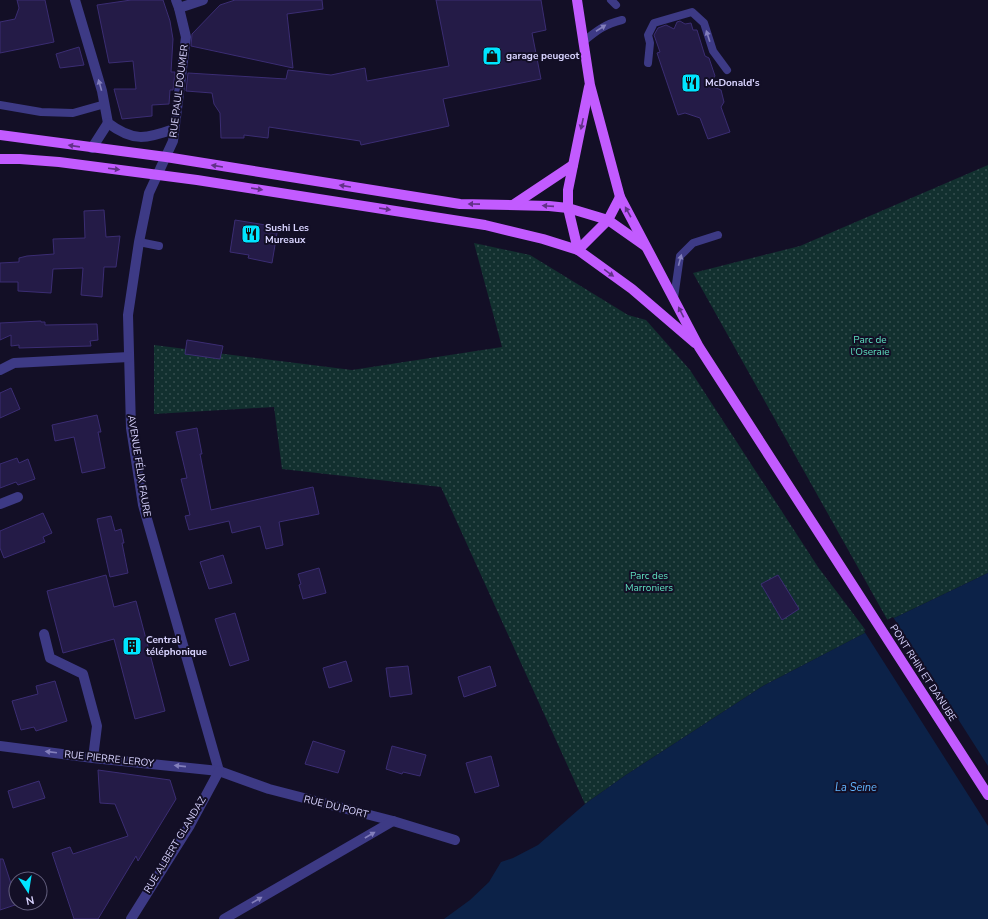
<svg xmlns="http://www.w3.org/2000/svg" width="988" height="919" font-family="'Nunito Sans',sans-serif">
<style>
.park{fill:url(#park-dots)}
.water{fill:#0c2248}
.pier{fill:#130f26}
.building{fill:#241b47;stroke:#3b2d73}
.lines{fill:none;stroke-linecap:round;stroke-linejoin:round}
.service{stroke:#3d3a85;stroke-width:8}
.minor{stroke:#3d3a85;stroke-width:10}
.primary{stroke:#c25bff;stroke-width:10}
.oneway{fill:#837fbc}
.oneway2{fill:#623188}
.labels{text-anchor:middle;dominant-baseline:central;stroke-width:4;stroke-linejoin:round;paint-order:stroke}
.poi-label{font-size:10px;font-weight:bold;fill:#d9d4ff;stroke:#130f26;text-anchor:start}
.street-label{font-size:10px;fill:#d9d4ff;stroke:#130f26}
.park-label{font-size:10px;fill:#5fe0c0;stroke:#130f26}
.water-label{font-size:11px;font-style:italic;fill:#62b6ff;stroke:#130f26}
</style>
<defs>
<pattern id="park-dots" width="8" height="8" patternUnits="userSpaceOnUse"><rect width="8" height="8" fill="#12302f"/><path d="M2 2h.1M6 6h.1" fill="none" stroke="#344d4e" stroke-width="1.8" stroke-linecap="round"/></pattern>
</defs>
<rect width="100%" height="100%" fill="#130f26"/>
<g class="park">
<polygon points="988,165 988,573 888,621 693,273 800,246"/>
<polygon points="474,243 530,255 628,315 646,320 690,370 818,567 867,632 763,686 626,775 585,804 441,487 282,469 274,407 154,414 154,345 352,370 502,347"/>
</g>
<polygon class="water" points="988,573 988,919 444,919 470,900 489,882 501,862 513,858 538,845 585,804 626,775 763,686 888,621"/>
<polygon class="pier" points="893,617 988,766 988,826 864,631"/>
<g class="building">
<polygon points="17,0 45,0 54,42 0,53 0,22 15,19 19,8"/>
<polygon points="131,0 163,0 170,21 173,39 171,72 175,72 173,90 170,90 169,104 152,105 152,116 122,119 114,89 136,89 133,61 109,63 97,5"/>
<polygon points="235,0 322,0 323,9 287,14 293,68 191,46 192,34 220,5"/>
<polygon points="436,0 541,0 546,30 532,33 541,79 443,99 449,126 361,145 360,141 269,127 268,138 244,135 244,138 221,138 220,113 214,104 212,93 186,91 188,73 286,79 288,70 331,75 365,68 367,81 449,66"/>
<polygon points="680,21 685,24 691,23 693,30 697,30 705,56 709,58 715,76 709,85 721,90 724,102 721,107 730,132 708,139 700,118 685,113 678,115 657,53 660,52 654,35 658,28 666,25 674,29 677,22"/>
<polygon points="79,47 84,65 60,68 56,54"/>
<polygon points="104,210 106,237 120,236 116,267 104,267 102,297 81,295 83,268 53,269 51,293 18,291 18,282 0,282 0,263 19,262 19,258 27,256 54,254 53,239 85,238 84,211"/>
<polygon points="235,220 278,227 272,263 248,258 249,255 230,252"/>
<polygon points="41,321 41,322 45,322 45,325 97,324 98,340 90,341 91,346 19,348 19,345 11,346 11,335 0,340 0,323"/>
<polygon points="187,340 223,346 220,359 185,354"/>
<polygon points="11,388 20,409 0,418 0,393"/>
<polygon points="97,415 101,432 98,432 105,468 82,473 74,437 55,441 52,425"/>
<polygon points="197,428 202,454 200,454 211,510 313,487 319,514 279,522 283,545 266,549 260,526 232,533 229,521 189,530 185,516 190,515 181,479 187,478 176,432"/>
<polygon points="17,458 19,463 28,459 35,479 18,485 16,482 0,488 0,464"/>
<polygon points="43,513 52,533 43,537 45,542 4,558 0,548 0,531"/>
<polygon points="111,516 115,531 121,529 124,543 122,543 128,573 110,577 97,519"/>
<polygon points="223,555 232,583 209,589 200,562"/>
<polygon points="319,568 326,593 303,599 299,585 301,584 298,574"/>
<polygon points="106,575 114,607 136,601 165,711 135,719 114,639 63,653 47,591"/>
<polygon points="778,575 799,609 782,620 761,584"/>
<polygon points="235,613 249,660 230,666 215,619"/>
<polygon points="346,661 352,681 329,688 323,668"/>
<polygon points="408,666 412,694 390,697 386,668"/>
<polygon points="490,666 496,686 464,697 458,677"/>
<polygon points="55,681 67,721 36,731 34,727 21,730 12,701 38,694 36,686"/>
<polygon points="313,741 345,751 338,773 305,764"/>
<polygon points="392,746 426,755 420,776 403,772 402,774 386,769"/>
<polygon points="491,756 499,786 475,793 466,763"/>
<polygon points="98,770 170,780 176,799 138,861 136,856 98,919 74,919 52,853 70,847 73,854 128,836 115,804 100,803"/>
<polygon points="39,781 45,798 13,808 8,791"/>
<polygon points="0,859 3,859 16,899 16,903 18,904 0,910"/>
</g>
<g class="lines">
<g class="service">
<polyline points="611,0 616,5"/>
<path d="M583,42C596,31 605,24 622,20"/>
<polyline points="648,63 650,43 648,35 654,23 692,12 704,23 713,51 727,70"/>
<polyline points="0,105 41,112 73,113 105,104"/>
<polyline points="139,242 159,246"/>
<polyline points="674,298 680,256 693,243 718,235"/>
</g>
<g class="minor">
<path d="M75,0L102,91L108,123C133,142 146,139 174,129"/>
<polyline points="176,0 179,8 186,37 173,141 149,193 139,242 128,315 131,428 143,505 219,771"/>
<polyline points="179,8 203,0"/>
<polyline points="92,148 108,123"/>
<polyline points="0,370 14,363 129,357"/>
<polyline points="0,504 18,497"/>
<polyline points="44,634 50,658 83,674 97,726 93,758"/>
<polyline points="0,746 93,758 219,771 269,789 393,821 455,840"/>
<polyline points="131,919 190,825 219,771"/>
<polyline points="224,919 393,821"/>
</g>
<g class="primary">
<polyline points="577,0 590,85 620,197 699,347 988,795"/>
<polyline points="0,135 166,157 460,204 549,206 568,208 608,220 645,246"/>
<polyline points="0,159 20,159 59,162 197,180 485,225 543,239 578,250 632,289 695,343"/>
<polyline points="513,205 573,165"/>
<polyline points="578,250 568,208 568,190 589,87"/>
<polyline points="578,250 608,220 620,197"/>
</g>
</g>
<defs><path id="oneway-solid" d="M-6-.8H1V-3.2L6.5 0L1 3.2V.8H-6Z"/></defs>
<g class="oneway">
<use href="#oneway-solid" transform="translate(601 28) rotate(-33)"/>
<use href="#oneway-solid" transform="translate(708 36) rotate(-108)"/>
<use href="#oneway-solid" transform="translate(100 85) rotate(-106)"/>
<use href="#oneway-solid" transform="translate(680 260) rotate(-75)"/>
<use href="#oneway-solid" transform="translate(51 752) rotate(-173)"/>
<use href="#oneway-solid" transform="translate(180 766) rotate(-174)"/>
<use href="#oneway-solid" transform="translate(370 835) rotate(-30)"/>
<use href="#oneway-solid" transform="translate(257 900) rotate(-30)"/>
</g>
<g class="oneway2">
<use href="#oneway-solid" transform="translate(582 124) rotate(102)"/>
<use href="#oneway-solid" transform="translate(74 146) rotate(-172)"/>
<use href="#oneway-solid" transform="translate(217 166) rotate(-171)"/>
<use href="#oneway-solid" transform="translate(114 169) rotate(7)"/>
<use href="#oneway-solid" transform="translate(345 186) rotate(-171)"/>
<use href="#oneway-solid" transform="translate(257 189) rotate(9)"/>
<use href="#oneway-solid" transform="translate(474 204) rotate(-179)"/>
<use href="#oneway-solid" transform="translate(548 206) rotate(-176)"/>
<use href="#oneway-solid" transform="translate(385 209) rotate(9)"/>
<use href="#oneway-solid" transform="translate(628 212) rotate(-119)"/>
<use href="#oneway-solid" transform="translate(609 273) rotate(36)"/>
<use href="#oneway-solid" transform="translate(681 312) rotate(-117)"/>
</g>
<defs>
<symbol id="shop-square" viewBox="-11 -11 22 22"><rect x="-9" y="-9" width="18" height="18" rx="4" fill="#00e5ff" stroke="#130f26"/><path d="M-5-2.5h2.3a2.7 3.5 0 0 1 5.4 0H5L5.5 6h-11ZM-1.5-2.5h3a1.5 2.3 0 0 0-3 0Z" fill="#111"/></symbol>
<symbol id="restaurant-square" viewBox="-11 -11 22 22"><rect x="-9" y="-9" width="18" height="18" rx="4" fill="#00e5ff" stroke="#130f26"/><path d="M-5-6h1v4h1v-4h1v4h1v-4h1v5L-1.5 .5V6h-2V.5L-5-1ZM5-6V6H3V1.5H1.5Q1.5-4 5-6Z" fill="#111"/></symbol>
<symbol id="building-square" viewBox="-11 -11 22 22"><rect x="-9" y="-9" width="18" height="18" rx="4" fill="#00e5ff" stroke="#130f26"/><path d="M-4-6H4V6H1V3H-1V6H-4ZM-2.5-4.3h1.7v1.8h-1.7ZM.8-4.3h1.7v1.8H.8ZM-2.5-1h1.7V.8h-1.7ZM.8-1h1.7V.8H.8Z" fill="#111"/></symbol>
</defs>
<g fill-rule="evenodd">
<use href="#shop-square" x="481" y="45" width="22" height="22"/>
<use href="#restaurant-square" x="680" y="72" width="22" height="22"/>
<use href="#restaurant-square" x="240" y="223" width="22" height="22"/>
<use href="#building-square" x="121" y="635" width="22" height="22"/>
</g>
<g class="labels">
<g class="poi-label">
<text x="506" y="56">garage peugeot</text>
<text x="705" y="83">McDonald's</text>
<text x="265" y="228">Sushi Les<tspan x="265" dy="12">Mureaux</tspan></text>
<text x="146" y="640">Central<tspan x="146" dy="12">téléphonique</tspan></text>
</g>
<g class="street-label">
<text transform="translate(179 91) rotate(-83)">RUE PAUL DOUMER</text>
<text transform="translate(139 466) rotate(81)">AVENUE FÉLIX FAURE</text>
<text transform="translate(923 673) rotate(57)">PONT RHIN ET DANUBE</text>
<text transform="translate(109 759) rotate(6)">RUE PIERRE LEROY</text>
<text transform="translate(336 807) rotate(14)">RUE DU PORT</text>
<text transform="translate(175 845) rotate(-59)">RUE ALBERT GLANDAZ</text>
</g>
<g class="park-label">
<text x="870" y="340">Parc de<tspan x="870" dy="12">l'Oseraie</tspan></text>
<text x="649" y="576">Parc des<tspan x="649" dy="12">Marroniers</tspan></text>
</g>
<g class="water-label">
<text x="856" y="787">La Seine</text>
</g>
</g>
<g transform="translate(28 891) rotate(168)"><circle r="19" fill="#130f26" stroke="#625e7d"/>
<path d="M0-3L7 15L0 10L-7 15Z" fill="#00e5ff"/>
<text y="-6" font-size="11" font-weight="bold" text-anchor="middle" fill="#d9d4ff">N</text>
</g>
</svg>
